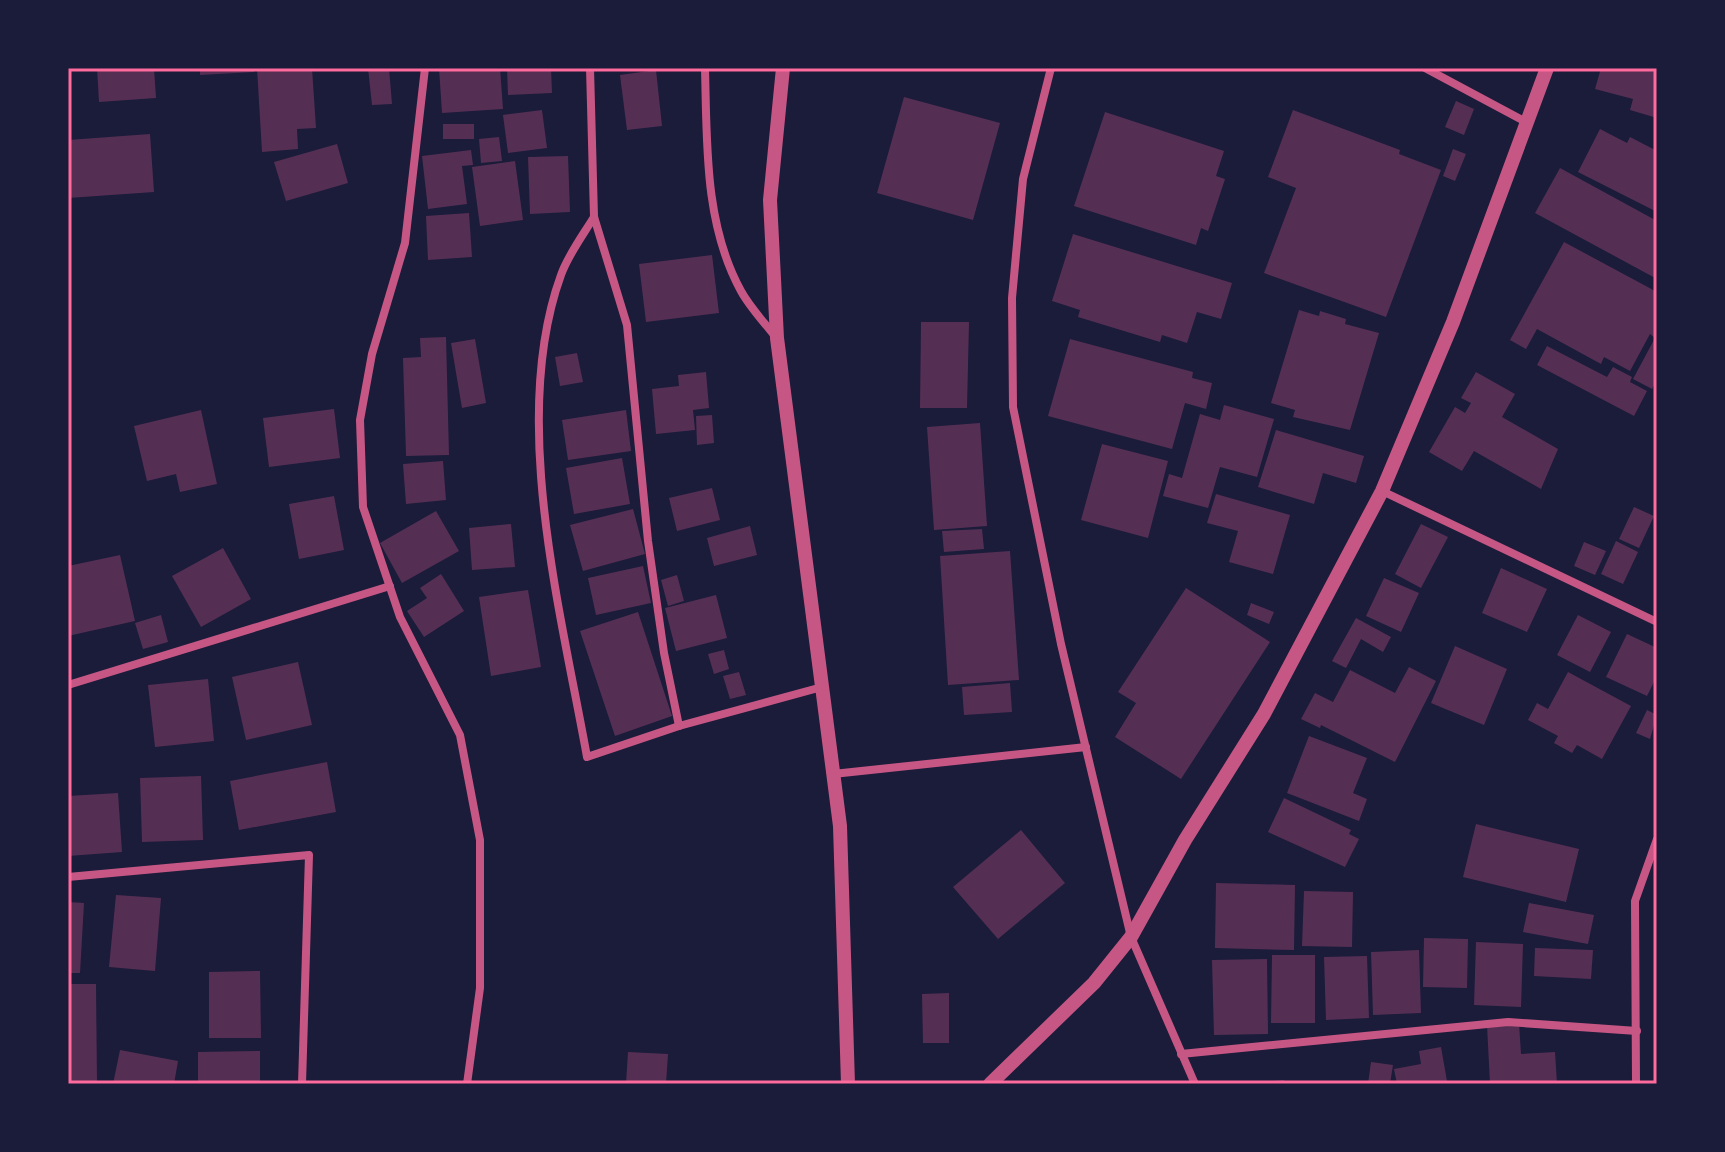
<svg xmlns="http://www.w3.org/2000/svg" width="1725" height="1152" font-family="Barlow,sans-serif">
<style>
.building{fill:#542f53}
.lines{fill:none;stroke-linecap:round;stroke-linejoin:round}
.minor{stroke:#c65784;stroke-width:8}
.tertiary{stroke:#c65784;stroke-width:14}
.neatline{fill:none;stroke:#ff6b9d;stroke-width:3}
</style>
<rect width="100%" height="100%" fill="#1b1b3a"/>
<g class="building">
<polygon points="97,68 154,68 156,98 99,102"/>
<polygon points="200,68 253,68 254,72 200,75"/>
<polygon points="257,68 312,68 316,128 297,129 298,149 262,152"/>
<polygon points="368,68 389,68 392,104 372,105"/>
<polygon points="439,68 500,68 503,109 442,113"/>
<polygon points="507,68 551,68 552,93 508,95"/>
<polygon points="1601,68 1657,68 1657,118 1630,110 1633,99 1595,89"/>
<polygon points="656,70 662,126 627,130 620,75"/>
<polygon points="904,97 1000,123 973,220 877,193"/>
<polygon points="1456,101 1474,109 1464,135 1445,127"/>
<polygon points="542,110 547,148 508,153 503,115"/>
<polygon points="1293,110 1400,150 1399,154 1441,170 1386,317 1264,273 1296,188 1268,177"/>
<polygon points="1105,112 1224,151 1216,176 1225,179 1208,231 1201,228 1196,245 1074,206"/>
<rect x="443" y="124" width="31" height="15"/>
<polygon points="1600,129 1627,143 1630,137 1657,151 1657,212 1578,172"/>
<polygon points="150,134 154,192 68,198 68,140"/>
<polygon points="499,137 502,161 481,163 479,139"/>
<polygon points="337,144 348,183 286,201 274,162"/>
<polygon points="1453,149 1466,154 1455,181 1443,176"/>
<polygon points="471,150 473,165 462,166 467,204 428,209 422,156"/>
<polygon points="568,156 570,212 530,214 528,157"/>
<polygon points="515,161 523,220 480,226 472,167"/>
<polygon points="1560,168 1657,221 1657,279 1535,213"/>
<polygon points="469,213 472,257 428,260 426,216"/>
<polygon points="1073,234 1232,283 1221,319 1197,312 1187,343 1162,335 1160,342 1078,317 1080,310 1052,301"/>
<polygon points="1564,242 1657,292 1657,380 1652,389 1633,379 1655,338 1650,334 1630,371 1604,357 1601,364 1537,329 1526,349 1510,340"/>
<polygon points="712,255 719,313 646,322 639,264"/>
<polygon points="1299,310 1319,316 1320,311 1346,319 1345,324 1379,333 1350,430 1293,417 1295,410 1271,403"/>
<polygon points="921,322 969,322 967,408 920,408"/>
<polygon points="446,337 449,455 406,456 403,358 421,357 420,338"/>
<polygon points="475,339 486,403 462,408 451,343"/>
<polygon points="1070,339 1193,372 1192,378 1212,383 1206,409 1185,403 1172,449 1048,416"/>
<polygon points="1547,346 1607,377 1613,367 1632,377 1630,382 1647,391 1634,416 1537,365"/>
<polygon points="577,353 583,382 560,386 555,357"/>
<polygon points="706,372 709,408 693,410 695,430 656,434 652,389 679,386 678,375"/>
<polygon points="1476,372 1515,394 1502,417 1558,449 1541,489 1474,451 1462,471 1429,452 1455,407 1465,413 1471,403 1461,398"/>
<polygon points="1224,405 1274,419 1257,477 1220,467 1208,508 1163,496 1169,474 1182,478 1200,414 1220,420"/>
<polygon points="334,409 340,458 269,467 263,418"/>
<polygon points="201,410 217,484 180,492 176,474 147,481 134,426"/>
<polygon points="626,410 631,451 568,460 562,420"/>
<polygon points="712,415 714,443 697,445 696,416"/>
<polygon points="980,423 987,526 934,530 927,427"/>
<polygon points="1276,430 1364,456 1356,483 1323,473 1314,504 1258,487"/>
<polygon points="1102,444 1168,461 1148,538 1081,520"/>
<polygon points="622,458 630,504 574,514 566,468"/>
<polygon points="443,461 446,500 406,504 403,464"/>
<polygon points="712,488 720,520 677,531 669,498"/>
<polygon points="1216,494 1290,515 1273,574 1229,562 1238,531 1207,523"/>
<polygon points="334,496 344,550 299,559 289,504"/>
<polygon points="1634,507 1654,516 1639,548 1619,539"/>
<polygon points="633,509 645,554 583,571 570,525"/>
<polygon points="436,511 459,551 402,583 380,543"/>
<polygon points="511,524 515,567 472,570 469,528"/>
<polygon points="1421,524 1448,537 1421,588 1395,574"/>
<polygon points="750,526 757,555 714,566 707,538"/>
<polygon points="982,529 984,549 944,552 942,531"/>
<polygon points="1616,541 1638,552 1623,584 1601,574"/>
<polygon points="1584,542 1606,551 1595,575 1574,566"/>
<polygon points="223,548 251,599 201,627 172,576"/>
<polygon points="1010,551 1019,680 948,685 940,556"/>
<polygon points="120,555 135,621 68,636 68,566"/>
<polygon points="643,566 651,603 596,615 588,578"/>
<polygon points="1501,568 1547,589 1527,632 1482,613"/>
<polygon points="441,574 464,611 424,637 407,611 427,598 420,588"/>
<polygon points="677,575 684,601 668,606 661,580"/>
<polygon points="1384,578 1419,593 1401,632 1366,616"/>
<polygon points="1186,588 1270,642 1181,779 1115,737 1136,703 1118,692"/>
<polygon points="528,590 541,667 491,676 479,597"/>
<polygon points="716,595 727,638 676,651 665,608"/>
<polygon points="1251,603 1274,612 1269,624 1247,615"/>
<polygon points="638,612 672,716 615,736 580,631"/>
<polygon points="161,615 168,642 143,649 135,623"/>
<polygon points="1578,615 1611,632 1590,672 1557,655"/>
<polygon points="1356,618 1391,637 1383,652 1361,639 1346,668 1332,661"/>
<polygon points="1627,634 1657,648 1657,676 1647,696 1606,677"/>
<polygon points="1455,646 1507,669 1484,725 1431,703"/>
<polygon points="724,650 729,669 714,674 708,654"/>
<polygon points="298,662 312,725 246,740 232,677"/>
<polygon points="1409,667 1436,681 1395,762 1321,725 1320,728 1301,719 1315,693 1333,702 1350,670 1395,693"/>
<polygon points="739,672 746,695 730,699 723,676"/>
<polygon points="1568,672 1631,706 1602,759 1577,745 1572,753 1554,743 1558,736 1528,720 1537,703 1548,709"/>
<polygon points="208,679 214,741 155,747 148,685"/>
<polygon points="1010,683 1012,712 964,715 962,687"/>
<polygon points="1647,710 1657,715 1650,739 1636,733"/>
<polygon points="1309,736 1367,758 1353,793 1367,799 1359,821 1287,793"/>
<polygon points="327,762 336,812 239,830 230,781"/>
<polygon points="201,776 203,840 142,842 140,778"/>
<polygon points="118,793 122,852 68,856 68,796"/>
<polygon points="1284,798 1351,830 1349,834 1359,839 1345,867 1268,832"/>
<polygon points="1476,824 1579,849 1566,902 1463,877"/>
<polygon points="1021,830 1065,883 998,939 953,887"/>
<polygon points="1216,883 1295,885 1294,950 1215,948"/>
<polygon points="1304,891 1353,892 1352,947 1302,946"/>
<polygon points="116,895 161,898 155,971 109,967"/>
<polygon points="68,902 84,903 80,973 68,973"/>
<polygon points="1529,903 1594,915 1588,944 1523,932"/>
<polygon points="1424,938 1468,939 1467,988 1423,987"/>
<polygon points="1476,942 1523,944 1521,1007 1474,1005"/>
<polygon points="1535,948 1593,950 1591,979 1534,976"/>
<polygon points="1419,950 1421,1013 1373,1015 1371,952"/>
<polygon points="1272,955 1315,955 1315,1023 1271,1023"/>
<polygon points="1367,956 1369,1018 1326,1020 1324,957"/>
<polygon points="1267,959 1268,1034 1214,1035 1212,960"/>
<polygon points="260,971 261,1038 209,1038 209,972"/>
<polygon points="68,984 96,984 97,1084 68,1084"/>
<polygon points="949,993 949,1043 923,1043 922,994"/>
<polygon points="1519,1023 1521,1054 1555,1052 1557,1084 1490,1084 1487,1025"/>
<polygon points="1441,1047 1447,1081 1397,1084 1394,1069 1421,1064 1419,1051"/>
<polygon points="120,1050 178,1061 174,1084 113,1084"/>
<polygon points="260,1051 260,1084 198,1084 198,1052"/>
<polygon points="628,1052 668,1054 666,1084 626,1084"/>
<polygon points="1371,1062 1393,1065 1390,1084 1368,1084"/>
<polygon points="1284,1080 1285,1084 1262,1084 1262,1082"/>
</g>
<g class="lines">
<g class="minor">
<polyline points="425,68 405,243 372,354 360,420 363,507 400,617 460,735 480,840 480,988 467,1084"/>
<polyline points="590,68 594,217 627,325 648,541 664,653 679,726"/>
<path d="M705,68C707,142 704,224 741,291C749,306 763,321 774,335"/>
<polyline points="1051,68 1023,179 1012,298 1013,407 1061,644 1131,937 1195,1084"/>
<polyline points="1425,68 1528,123"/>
<path d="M594,217C583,235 568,255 561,275C509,418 561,612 587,757L679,726L822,687"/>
<polyline points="1382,491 1657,622"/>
<polyline points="68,685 390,586"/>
<polyline points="833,774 1086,747"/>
<polyline points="68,877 309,855 302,1084"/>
<polyline points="1181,1054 1508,1022 1637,1031"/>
<polyline points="1636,1084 1635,901 1657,839"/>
</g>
<g class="tertiary">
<polyline points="783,68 770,200 777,338 840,826 848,1084"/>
<polyline points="990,1084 1094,983 1131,937 1185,840 1264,714 1382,491 1453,322 1547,68"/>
</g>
</g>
<rect width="1725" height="1152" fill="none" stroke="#1b1b3a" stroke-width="140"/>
<rect x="70" y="70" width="1585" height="1012" class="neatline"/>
</svg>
